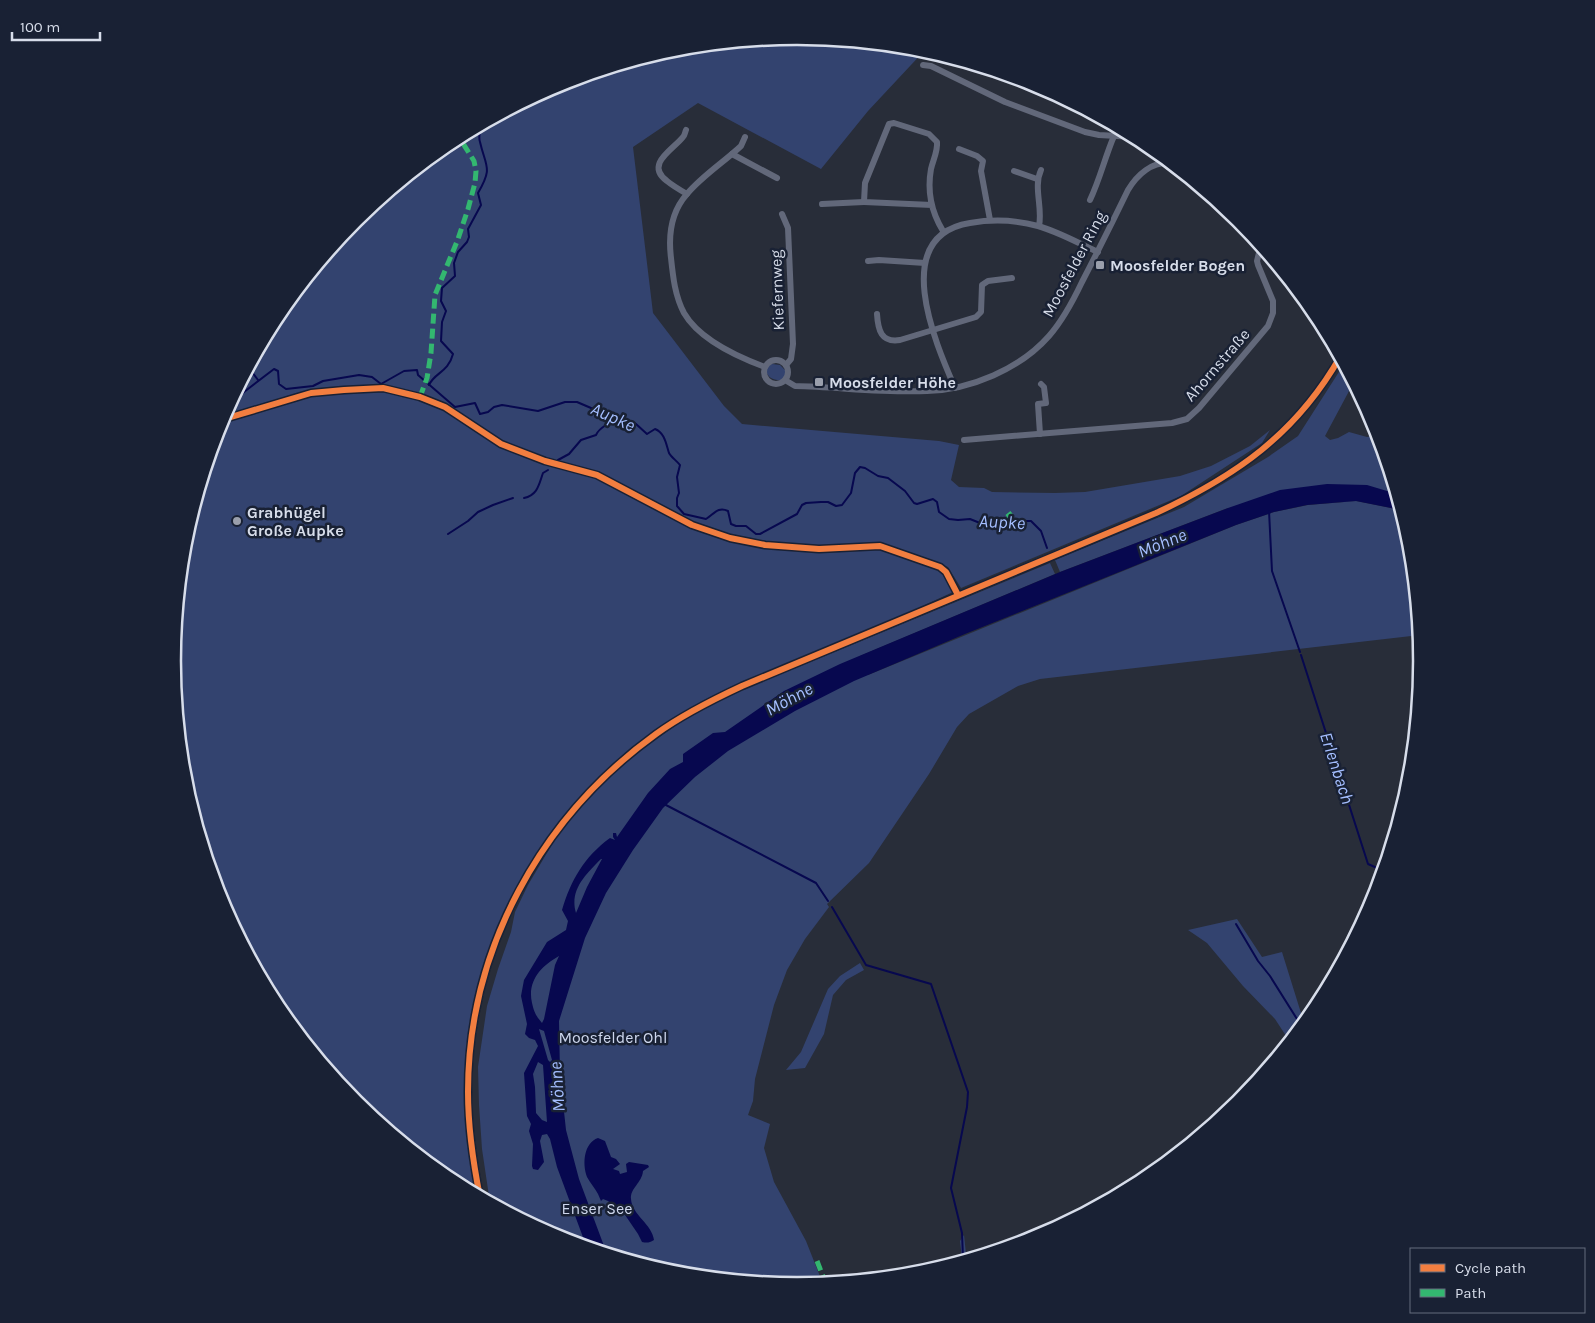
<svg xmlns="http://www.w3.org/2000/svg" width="1595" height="1323" font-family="Karla,sans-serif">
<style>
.green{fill:#33436f}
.water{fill:#07084f;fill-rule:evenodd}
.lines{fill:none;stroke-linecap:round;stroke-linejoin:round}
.stream{stroke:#07084f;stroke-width:2}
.minor{stroke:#62687a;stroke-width:6}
.major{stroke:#62697c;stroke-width:8}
.quiet{stroke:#33b770;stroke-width:5;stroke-dasharray:10 5;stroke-linecap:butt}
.cycleway-casing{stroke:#192134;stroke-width:9}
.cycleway{stroke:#f27e40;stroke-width:6}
.poi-dot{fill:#9a9fac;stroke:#192134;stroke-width:2}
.labels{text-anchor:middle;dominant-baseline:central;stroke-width:5;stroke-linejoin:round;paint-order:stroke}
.street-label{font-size:16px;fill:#d7ddea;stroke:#192134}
.poi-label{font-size:16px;font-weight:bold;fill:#d7ddea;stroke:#192134;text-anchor:start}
.park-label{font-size:16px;fill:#ced7ed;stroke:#192134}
.water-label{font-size:18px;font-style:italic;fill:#a4beff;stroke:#192134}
.rim{fill:none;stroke:#d7ddea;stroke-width:2.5}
</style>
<rect width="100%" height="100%" fill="#282d39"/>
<g class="green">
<polygon points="798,36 925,50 868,111 821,169 698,103 633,147 653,313 724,406 742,424 939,441 959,445 951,480 959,487 984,488 992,492 1055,493 1085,492 1180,476 1211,466 1250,446 1270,430 1262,443 1181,496 961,588 948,567 890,546 943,571 953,592 856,637 741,685 657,733 572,811 505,919 481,990 468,1091 480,1197 450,1181 355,1103 277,1009 220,900 184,783 172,661 184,539 220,422 278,314 356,219 450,141 558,84 676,48"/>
<path d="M772,364L780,365L785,370V377L782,380C775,381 767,378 766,370L769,365Z"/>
<polygon points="1344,364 1353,381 1348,393 1325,436 1330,440 1338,438 1349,432 1367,437 1379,435 1398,499 1228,508 1060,572 1055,560 1184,507 1268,457 1298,436"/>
<polygon points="1356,501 1391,508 1403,513 1411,540 1420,635 1040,679 1018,686 969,714 957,727 929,774 869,863 827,904 829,907 805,939 787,970 774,1005 755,1079 753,1101 748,1115 770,1124 764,1148 774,1182 806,1241 823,1284 797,1287 675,1275 558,1239 490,1203 482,1149 479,1105 478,1067 487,1006 498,969 511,932 515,912 528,885 557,836 595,788 648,745 684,720 706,707 738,692 1050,563 1055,574 860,656 868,675 1236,525 1274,512 1308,505"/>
<polygon points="1237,919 1262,957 1282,952 1301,1013 1308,1020 1290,1042 1275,1019 1243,986 1207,943 1188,930"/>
<polygon points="860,963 864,970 846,980 833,995 824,1034 805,1068 786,1070 801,1052 828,989 840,976"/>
<polygon points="964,1235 966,1254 971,1259 964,1261 962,1259 960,1241"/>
</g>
<g class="water">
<path d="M1327,484L1367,485L1397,494L1403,513L1391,508L1356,501L1307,505L1274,512L1236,525L965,634L854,681L795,711L728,751L695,777L663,808L633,850L606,893L585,938L559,1021L560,1075L566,1130L579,1179L607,1254L587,1248L557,1167L550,1139L547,1134L542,1135L540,1141L544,1162L538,1170L533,1169L532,1166L533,1144L529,1131L531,1124L527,1116L524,1073L538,1046L535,1040L529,1038L525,1034L527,1024L521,996L524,980L547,942L566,930L568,921L562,910C571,880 584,857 610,838L615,840L613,837V833H616L617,837L648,793L670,769L683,762V754L713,733L725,732L784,691L840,664L1060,572L1228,508L1280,490ZM601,859H602L587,887L576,913C569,890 586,874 601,859ZM559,956L555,965L544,1019L542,1023C536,1016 534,1012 532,1003C527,981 541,966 559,956ZM539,1029L544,1031L552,1060L550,1062L548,1060ZM538,1062L543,1065L547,1122L542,1120L536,1113L535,1087L533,1074Z"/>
<path d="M598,1138L605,1141L611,1157L616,1159L620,1164L613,1169L619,1171L620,1174L627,1172L626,1164L629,1162L648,1165L649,1167L643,1171C642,1183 630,1188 631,1199C632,1215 652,1224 654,1240C649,1243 647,1243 642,1242L638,1234L621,1209L615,1207L608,1201L603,1199L601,1201C600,1199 599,1196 598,1194C595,1188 590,1183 587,1177C582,1163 584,1143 598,1138Z"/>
</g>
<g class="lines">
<g class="stream">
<polyline points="249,368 258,380"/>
<path d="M429,385C435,372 448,373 453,354L441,341L442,322L446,311L441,301L442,288L455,276L454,263L458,252L467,242L469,237L468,229L481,205L478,193C493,167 486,168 480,142C478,137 481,132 479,126"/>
<path d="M228,407L244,392L274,369L278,371L279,384L286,389L313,386L323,381L359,375L372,377L381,384L404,371L417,370L418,375L455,407L475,403L480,414L488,412L494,407L502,405L538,411L565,402H577L619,420L629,421L636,424L647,434L655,429C665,433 666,444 669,453C671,457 677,461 680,465L677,477L679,493L677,498V506L684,514L706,519C714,514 718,506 728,511L731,524L736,526H746L756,534H760L797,514L802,505L806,503L821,502H828L836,506L842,505L851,493L855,473L860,467L865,468L878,476L888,478L905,491L914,503L917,504L933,499L937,502L939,512L949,519L958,520L970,519L980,523L993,520L1010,524L1020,521H1031L1041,531L1047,548"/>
<path d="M558,460L569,454L581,440L596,435C599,428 611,421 619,420"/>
<path d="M524,498C538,495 539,484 543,473L548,470"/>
<polyline points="1269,511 1272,571 1300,652"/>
<polyline points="448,534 468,521 478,512 493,505 513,498"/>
<polyline points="1301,655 1368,864 1384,871"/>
<polyline points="664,804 816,883 828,901"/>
<polyline points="832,907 866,965 931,984 968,1092 967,1107 951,1188 962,1233 963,1258 965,1261"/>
<polyline points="1236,924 1258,961 1270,976 1302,1027"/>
</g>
<g class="minor">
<polyline points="923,65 931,66 1005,102 1085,132 1099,135 1135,137"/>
<path d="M686,130C685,132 685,135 683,137C674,149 644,164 667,181C673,186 680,190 687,194"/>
<path d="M745,137L741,146C724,162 702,176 687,194C671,212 668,234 671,258C673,277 675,296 684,313C699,339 738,357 765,367"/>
<polyline points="959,149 977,156 983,161 981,171 990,220"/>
<polyline points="732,154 777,178"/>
<polyline points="1014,171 1037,179"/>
<path d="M1090,200C1100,179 1105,157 1114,136"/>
<polyline points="822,204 864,202"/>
<path d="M932,205L864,202L865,183L889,124L894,123L929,134L937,142C938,151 933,160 931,169C927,191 932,213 943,231"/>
<polyline points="1224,207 1233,218 1248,230"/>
<polyline points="782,214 788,228 793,344 791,359 786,365"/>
<path d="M1039,226C1043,208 1033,187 1041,170"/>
<polyline points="868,261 879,260 925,263"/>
<path d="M877,314C878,330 881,343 900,340L976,317L981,312L982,285L988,281L1012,278"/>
<circle cx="776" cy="372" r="12"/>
<path d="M785,380L795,386C839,387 883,393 927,391C970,390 1020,369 1049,336C1063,320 1073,301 1082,282C1098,251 1113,221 1128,190C1137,175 1152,161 1171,163"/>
<path d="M955,388C935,342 889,236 970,223C993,219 1016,220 1038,226C1059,232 1078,243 1098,252"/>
<polyline points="1040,434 1038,404 1046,403 1044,387 1041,384"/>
<polyline points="964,440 1172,423 1187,419 1199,408 1268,326 1273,313 1273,301 1258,265 1257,261 1261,245"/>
</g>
<path class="major" d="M480,1197C473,1162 468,1128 468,1092C468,949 541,817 656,734C682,715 712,700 742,686L1156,513C1236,476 1296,434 1340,357"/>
<g class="quiet">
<polyline points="420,397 427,378 431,353 435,295 458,239 468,209 475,183 476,171 474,161 459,137"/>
<polyline points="1007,517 1012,513"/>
<polyline points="817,1261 826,1284"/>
</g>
<defs>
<g id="cycleway">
<polyline points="221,420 311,393 344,390 383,388 420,397 445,407 501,444 545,461 597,475 692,525 730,538 765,545 819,549 880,546 940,567 946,572 958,595"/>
<path d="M480,1197C473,1162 468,1128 468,1092C468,949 541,817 656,734C682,715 712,700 742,686L1156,513C1236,476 1296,434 1340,357"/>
</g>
</defs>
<use href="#cycleway" class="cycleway-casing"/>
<use href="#cycleway" class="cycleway"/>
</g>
<g class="poi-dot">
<rect x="1095" y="260" width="10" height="10" rx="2.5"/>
<rect x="814" y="377" width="10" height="10" rx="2.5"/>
<circle cx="237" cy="521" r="5"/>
</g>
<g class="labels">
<g class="street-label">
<text transform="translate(1074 264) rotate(-62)">Moosfelder Ring</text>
<text transform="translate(777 290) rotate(-92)">Kiefernweg</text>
<text transform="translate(1217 365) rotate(-49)">Ahornstraße</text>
</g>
<g class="poi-label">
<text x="1110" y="265">Moosfelder Bogen</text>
<text x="829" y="382">Moosfelder Höhe</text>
<text x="247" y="512">Grabhügel<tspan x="247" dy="18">Große Aupke</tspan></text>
</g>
<g class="park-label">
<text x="613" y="1037">Moosfelder Ohl</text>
<text x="597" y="1208">Enser See</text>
</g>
<g class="water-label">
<text transform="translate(613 417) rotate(24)">Aupke</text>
<text transform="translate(1002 522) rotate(3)">Aupke</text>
<text transform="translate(1162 543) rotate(-22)">Möhne</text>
<text transform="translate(789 699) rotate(-28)">Möhne</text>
<text transform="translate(1337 768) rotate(72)">Erlenbach</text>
<text transform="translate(557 1087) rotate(-94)">Möhne</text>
</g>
</g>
<path d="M0 0H1595V1323H0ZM181 661a616 616 0 1 1 1232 0a616 616 0 1 1-1232 0Z" fill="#192134" fill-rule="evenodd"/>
<path class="rim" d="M181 661a616 616 0 1 1 1232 0a616 616 0 1 1-1232 0Z"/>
<rect x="1410" y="1248" width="175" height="65" fill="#192134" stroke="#656c7d"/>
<rect x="1420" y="1264" width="25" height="8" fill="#f27e40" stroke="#656c7d"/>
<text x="1455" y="1273" font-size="15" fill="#d7ddea">Cycle path</text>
<rect x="1420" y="1289" width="25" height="8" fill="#33b770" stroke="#656c7d"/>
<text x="1455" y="1298" font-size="15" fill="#d7ddea">Path</text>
<path d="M12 32v8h88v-8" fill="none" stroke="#d7ddea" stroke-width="2.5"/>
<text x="20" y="32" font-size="15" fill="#d7ddea" stroke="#192134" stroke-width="4" paint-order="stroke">100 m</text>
</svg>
